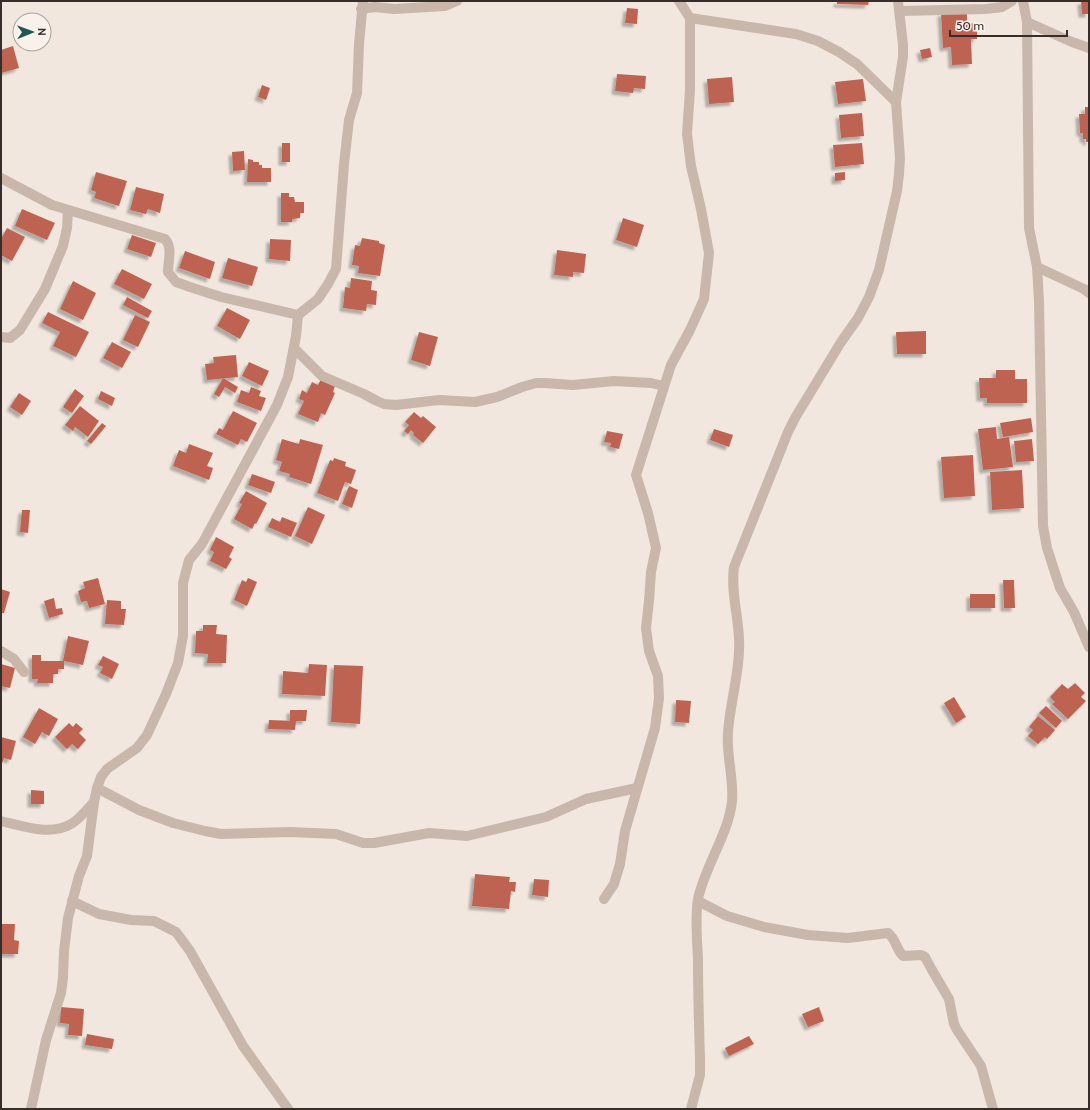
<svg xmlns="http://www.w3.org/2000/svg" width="1090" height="1110" font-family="Cabin,sans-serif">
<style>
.building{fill:#be6451;filter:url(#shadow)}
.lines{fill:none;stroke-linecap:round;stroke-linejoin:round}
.minor{stroke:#c9b7ab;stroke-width:10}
</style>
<defs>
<filter id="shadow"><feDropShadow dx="-3.5" dy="3.5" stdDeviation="1" flood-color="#0004"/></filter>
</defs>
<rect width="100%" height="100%" fill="#f1e7df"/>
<g class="building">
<polygon points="837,1 869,1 868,5 837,4"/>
<polygon points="1081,1 1089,1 1089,14 1082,14"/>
<polygon points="627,8 638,9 637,24 625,23"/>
<polygon points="941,13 967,13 967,24 977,23 977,39 971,39 972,64 952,65 951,47 943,48"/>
<polygon points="13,46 19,68 1,73 1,50"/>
<polygon points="930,48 932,57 922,59 920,50"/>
<polygon points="617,74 646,76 645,89 634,88 633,93 615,91"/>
<polygon points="732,77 734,102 709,104 707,79"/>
<polygon points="863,79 866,101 838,104 835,82"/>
<polygon points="262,85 270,88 266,100 258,97"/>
<polygon points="1085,107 1089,107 1089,142 1086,142 1086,139 1083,139 1083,133 1080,133 1079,114 1085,114"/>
<polygon points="862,113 864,136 841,138 839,115"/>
<rect x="282" y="143" width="8" height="19"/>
<polygon points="862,143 864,164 835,167 833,145"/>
<polygon points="244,151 245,170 233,171 232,152"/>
<polygon points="248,159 253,160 253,162 259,162 259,165 262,165 262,168 271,168 271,182 247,182"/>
<polygon points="96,172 127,181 119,206 94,198 96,192 91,190"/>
<polygon points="845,172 845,180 835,181 835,173"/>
<polygon points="136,187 164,194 160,213 148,209 146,214 130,210"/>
<polygon points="281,193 289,193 289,197 294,197 295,202 304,202 304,213 300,213 300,218 292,219 292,222 281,222"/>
<polygon points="22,209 55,223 47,240 15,226"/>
<polygon points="623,218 644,225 637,247 616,240"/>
<polygon points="7,228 25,237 12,261 1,255 1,239"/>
<polygon points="132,235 156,243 151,257 127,249"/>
<polygon points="362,238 379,241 379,243 385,245 380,276 358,273 359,266 352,265 355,245 360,246"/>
<polygon points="270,239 291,240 290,261 269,259"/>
<polygon points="557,250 586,254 584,273 573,272 573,277 554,275"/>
<polygon points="185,251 215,262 210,279 179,268"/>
<polygon points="228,258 258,267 252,286 222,278"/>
<polygon points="122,269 152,284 144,299 114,284"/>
<polygon points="351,278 372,281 371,290 377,291 376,305 367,304 366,311 343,308 345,287 350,288"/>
<polygon points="73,281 96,293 83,320 60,309"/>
<polygon points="127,297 152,311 148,318 123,305"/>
<polygon points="227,308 250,320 240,339 217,326"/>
<polygon points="48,312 89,332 76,357 53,346 60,332 42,323"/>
<polygon points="135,315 150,322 138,347 123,340"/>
<polygon points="926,331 926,354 897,354 896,332"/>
<polygon points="419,332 438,337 430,366 411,360"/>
<polygon points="112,342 131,352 122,368 103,358"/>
<polygon points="236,355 238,377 207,380 205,364 214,363 213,357"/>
<polygon points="249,362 269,371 262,386 242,376"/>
<polygon points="996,370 1015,370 1015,379 1027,379 1027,403 987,403 987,398 980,398 979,378 996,378"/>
<polygon points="223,378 238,387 235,393 225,387 219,397 214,394"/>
<polygon points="321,379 335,386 333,392 335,393 325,415 321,413 318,422 298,414 304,401 299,399 302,390 307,393 312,382 318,385"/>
<polygon points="251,387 261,391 259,396 266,398 261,411 237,402 241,390 249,393"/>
<polygon points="75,389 84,396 72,413 63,407"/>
<polygon points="101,391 115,398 112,406 98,399"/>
<polygon points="19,393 31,401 22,415 10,407"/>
<polygon points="80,406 99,421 88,437 75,427 73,431 65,425"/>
<polygon points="233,411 257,423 247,442 241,439 238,445 216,434 219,428 223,430"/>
<polygon points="414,412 421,418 423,416 436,427 423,443 413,435 414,433 411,430 408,434 404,431 409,425 405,422"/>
<polygon points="1031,418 1033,432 1003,437 1000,423"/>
<polygon points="102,423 106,426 91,444 87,441"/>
<polygon points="996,427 997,439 1009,437 1013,467 983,470 978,429"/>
<polygon points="714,429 733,435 729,447 710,440"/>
<polygon points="607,431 623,434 619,449 610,447 611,443 604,442"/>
<polygon points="282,439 299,444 300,439 323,445 311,484 289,477 290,474 279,471 282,462 276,460"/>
<polygon points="1032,439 1034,461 1016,462 1014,441"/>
<polygon points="189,444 213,453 207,466 213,468 209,480 173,466 179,450 186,453"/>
<polygon points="973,455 975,496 944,498 941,457"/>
<polygon points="334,458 346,462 345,466 356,470 351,484 345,482 338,501 317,493 330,460 333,461"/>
<polygon points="1022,470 1024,508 992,510 990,472"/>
<polygon points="252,474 275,482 271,493 248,485"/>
<polygon points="349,486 358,490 352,508 342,504"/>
<polygon points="246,491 267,503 256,524 255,523 252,529 234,519 242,504 239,503"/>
<polygon points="308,507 325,515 312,544 295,536"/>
<polygon points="22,510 30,510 28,533 20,532"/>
<polygon points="282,517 297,523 291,537 268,527 272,518 280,522"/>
<polygon points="216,537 234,547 229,557 232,559 226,569 210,561 214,552 210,550"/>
<polygon points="98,578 105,604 89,608 87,601 81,602 78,591 85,588 83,582"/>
<polygon points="248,578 257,582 247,606 234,600 242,580 246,582"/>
<polygon points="1003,580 1014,580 1015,608 1004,608"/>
<polygon points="1,589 10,592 4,613 1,613"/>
<rect x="970" y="594" width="25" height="14"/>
<polygon points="54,598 56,609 62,608 63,614 49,618 44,601"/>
<polygon points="107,600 121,601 121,609 126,609 124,625 105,624"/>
<polygon points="203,625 217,625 216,634 227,635 226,663 207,663 208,654 195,653 196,631 203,631"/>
<polygon points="68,636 89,641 83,665 64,661 64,669 58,669 58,674 53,674 53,683 37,683 38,679 32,679 32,655 41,655 41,661 63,661"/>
<polygon points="103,656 119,664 112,679 100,673 103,667 98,665"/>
<polygon points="1,664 15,668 10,688 1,686"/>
<polygon points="309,664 327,665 325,696 282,694 283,671 308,673"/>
<polygon points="334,665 363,666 360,724 331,722"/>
<polygon points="1075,683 1085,693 1081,697 1086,701 1068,719 1052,704 1055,702 1050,697 1062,684 1068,689"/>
<polygon points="954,697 966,717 956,723 944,703"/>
<polygon points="676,700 691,701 689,723 675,722"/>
<polygon points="1046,706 1062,721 1056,728 1039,713"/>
<polygon points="39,708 58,719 49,736 42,732 35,744 23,737"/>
<polygon points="290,710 307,710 306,721 290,721"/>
<polygon points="1038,716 1055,730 1047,739 1045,737 1038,744 1028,736 1033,730 1029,727"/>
<polygon points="269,720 296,721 295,730 268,729"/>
<polygon points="69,723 73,727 76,723 83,729 79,733 86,740 78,749 72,744 67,749 55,737"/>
<polygon points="1,737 16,741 11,760 4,758 1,766"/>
<polygon points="31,790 44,791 44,804 31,804"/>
<polygon points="475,874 510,877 509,882 516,882 515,892 511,891 509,909 472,906"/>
<polygon points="534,879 549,880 548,897 532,895"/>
<polygon points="1,924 15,924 14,940 19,941 18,954 1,954"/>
<polygon points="61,1007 84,1009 82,1036 68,1035 69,1024 60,1023"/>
<polygon points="819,1007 824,1021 808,1027 802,1014"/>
<polygon points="87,1034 114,1039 112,1049 85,1045"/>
<polygon points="749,1036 754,1044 729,1056 725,1048"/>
</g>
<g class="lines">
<g class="minor">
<polyline points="679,1 690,18"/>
<polyline points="1023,1 1027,22 1029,228 1037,267 1039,301 1043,526 1047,548 1060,588 1074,612 1089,647"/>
<polyline points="361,9 375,7 394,9 445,6 457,1"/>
<polyline points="900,11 986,9 1002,7 1012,1"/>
<polyline points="1027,22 1072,42 1089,48"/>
<polyline points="896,102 903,57 903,45 898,1"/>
<path d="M1,178L52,205L165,239C173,248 168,260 168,272L176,282L190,287L221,297L298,315L318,299L328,284L336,269L344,164L349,120L357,93L359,44L363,1"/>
<polyline points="1037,267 1084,289 1089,293"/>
<polyline points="1,337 10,338 20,330 45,289 63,246 67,228 68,210"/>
<polyline points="294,348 322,376 364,394 377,401 384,404 396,405 439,400 475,402 497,397 522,387 536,383 545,383 573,385 614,381 651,383 664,386"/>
<polyline points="1,651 14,659 24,672"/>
<polyline points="97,788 139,810 173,823 205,831 221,834 290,832 336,834 363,843 374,843 429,833 467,836 546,817 586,799 637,788"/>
<path d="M1,821C22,826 51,836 71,824C80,819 87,809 94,802"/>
<path d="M604,899L614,884L620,864L625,831L655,728L659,698L658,676L649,651L646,628L649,601L651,572L656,548L648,513L636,475L671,365L690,330L704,299L709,253L701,209L691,166L687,134L690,90V18L796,34L818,41L839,52L857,64L896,102L900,158L899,174L897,191L879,270L869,297L858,318L841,342L795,418L788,432L734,567C730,595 741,623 739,651C738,678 730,705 728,732C726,755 734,778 732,801C729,833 705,866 698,899C695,916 697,941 698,959C698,992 699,1026 700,1059V1075L691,1109"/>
<polyline points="72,901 99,914 131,920 154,921 176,932 190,951 243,1046 288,1109"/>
<path d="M698,901L727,916L764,927L808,935L848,938L888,933C896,939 896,949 903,956L921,955L925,957L932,970L949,999L954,1024L957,1030L981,1066L993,1109"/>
<polyline points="31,1109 46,1040 61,993 63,978 64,951 68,918 79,876 87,856 94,802 97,788 101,777 107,769 137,748 147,735 166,694 178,663 183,636 183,583 189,560 202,544 277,405 288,377 296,336 298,315"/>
</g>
</g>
<rect width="1090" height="1110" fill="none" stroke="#372d2a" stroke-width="4"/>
<g transform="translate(32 32) rotate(89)"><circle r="19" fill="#f9f2eb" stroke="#aba39e"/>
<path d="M0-3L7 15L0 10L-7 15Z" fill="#225656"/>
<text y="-6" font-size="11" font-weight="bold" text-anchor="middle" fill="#372d2a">N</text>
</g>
<path d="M950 30v6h117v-6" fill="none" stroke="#372d2a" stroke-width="2"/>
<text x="956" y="30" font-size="12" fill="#372d2a" stroke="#f9f2eb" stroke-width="3" paint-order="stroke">50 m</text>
</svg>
